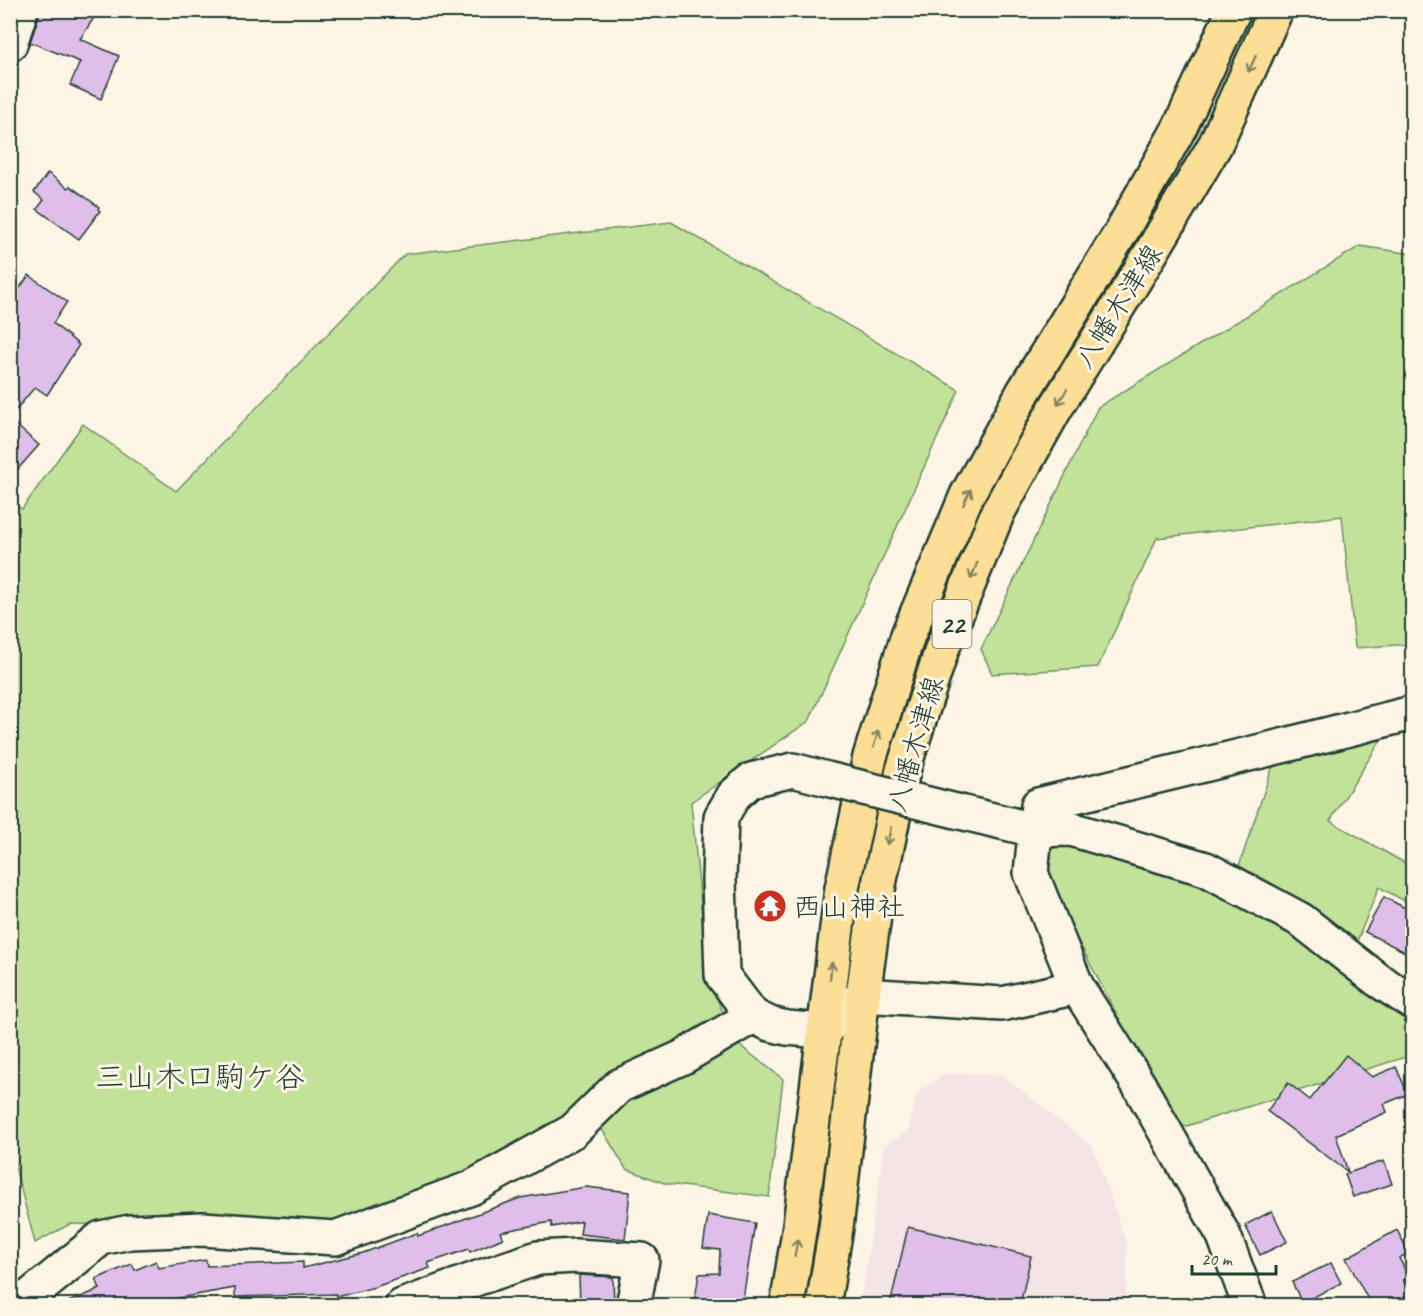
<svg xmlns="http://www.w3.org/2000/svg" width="1423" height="1316" font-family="Caveat,'Klee One',sans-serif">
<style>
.built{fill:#f4e4e6}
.green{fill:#c2e199;stroke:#708f66;stroke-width:1.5}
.building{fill:#e0beea;stroke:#1f3d34;stroke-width:1.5}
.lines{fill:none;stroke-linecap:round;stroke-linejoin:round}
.minor-casing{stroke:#1f3d34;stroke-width:38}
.primary-casing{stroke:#1f3d34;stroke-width:38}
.minor{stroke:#fcf5e5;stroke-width:33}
.primary{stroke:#fcde96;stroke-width:33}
.minor-bridge-casing{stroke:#1f3d34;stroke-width:38;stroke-linecap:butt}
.minor-bridge{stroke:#fcf5e5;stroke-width:33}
.oneway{stroke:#828560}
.labels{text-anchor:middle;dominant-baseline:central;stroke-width:6;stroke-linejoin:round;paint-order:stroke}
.shield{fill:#fcf5e5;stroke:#617469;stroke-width:1.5}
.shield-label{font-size:27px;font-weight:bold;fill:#1f3d34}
.street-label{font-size:28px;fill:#1f3d34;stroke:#fcf5e5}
.poi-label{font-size:28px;fill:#1f3d34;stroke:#fcf5e5;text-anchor:start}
.neighbourhood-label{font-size:30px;fill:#1f3d34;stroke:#fcf5e5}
</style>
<rect width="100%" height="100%" fill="#fcf5e5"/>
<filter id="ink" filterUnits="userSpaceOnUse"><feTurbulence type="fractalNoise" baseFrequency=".0167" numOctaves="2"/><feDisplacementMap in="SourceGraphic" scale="12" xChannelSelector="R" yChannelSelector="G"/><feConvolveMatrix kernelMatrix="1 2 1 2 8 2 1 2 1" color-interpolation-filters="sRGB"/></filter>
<g filter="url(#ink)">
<polygon class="built" points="946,1073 1002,1075 1093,1147 1127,1244 1126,1305 860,1306 884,1145 908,1132 917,1093"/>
<g class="green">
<polygon points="671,222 959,390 809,721 691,802 708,978 728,1024 465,1181 332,1229 70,1224 35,1243 10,1148 10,501 22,509 83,424 176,491 405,254"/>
<polygon points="1360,246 1412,254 1412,644 1355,648 1342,516 1157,538 1098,667 992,674 981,649 1098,407"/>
<polygon points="1388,729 1330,821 1412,867 1412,905 1379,887 1353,951 1237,872 1275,759"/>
<polygon points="1042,830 1214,884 1304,933 1412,1013 1412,1055 1177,1129 1041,870"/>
<polygon points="734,1041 783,1079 769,1197 667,1184 626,1169 595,1118"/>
</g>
<g class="building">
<polygon points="39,10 99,10 80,39 119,56 101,99 70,85 80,62 30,42 39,16"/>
<polygon points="48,173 68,188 70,186 99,207 98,209 100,211 79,239 37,209 44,200 34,192"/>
<polygon points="29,275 67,302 53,323 79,345 47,395 35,387 10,417 10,282 19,289"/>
<polygon points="10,420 39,445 10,478"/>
<polygon points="1384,897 1413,912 1413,956 1365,932"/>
<polygon points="1346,1055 1372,1077 1396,1067 1408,1094 1384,1104 1387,1112 1336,1135 1348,1172 1267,1111 1288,1083 1310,1100"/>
<polygon points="1384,1161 1392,1184 1353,1197 1345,1174"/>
<polygon points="586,1187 630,1192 625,1239 580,1234 582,1221 552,1227 551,1222 500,1232 503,1238 470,1252 469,1249 428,1263 430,1268 375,1287 336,1297 336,1294 235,1297 235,1288 139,1305 61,1305 100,1289 96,1279 132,1264 135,1270 156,1261 159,1268 206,1260 207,1266 303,1262 303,1268 363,1253 417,1233 418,1236 520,1198"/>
<polygon points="1272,1211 1287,1242 1260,1255 1245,1225"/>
<polygon points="708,1215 755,1223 742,1305 694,1305 699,1274 719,1273 720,1250 703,1248"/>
<polygon points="908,1227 1031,1256 1020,1305 890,1305"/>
<polygon points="1397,1230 1409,1253 1399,1258 1409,1277 1403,1280 1410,1294 1387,1305 1371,1305 1346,1258"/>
<polygon points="1331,1263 1341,1283 1302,1303 1292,1282"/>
<polygon points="579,1275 613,1277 614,1305 580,1305"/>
</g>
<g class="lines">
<defs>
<g id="minor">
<polyline points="10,44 21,10"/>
<polyline points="827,779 793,770 751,780 734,795 721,817 719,879 722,975 753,1016 770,1024 787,1028 823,1031 863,995 1002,1004 1077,987"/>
<polyline points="956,811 1034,830 1071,829 1206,869 1301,920 1378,980 1412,1002"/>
<polyline points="18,1306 101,1238 130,1232 203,1229 335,1238 471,1188 573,1131 619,1086 683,1057 753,1016"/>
<polyline points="402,1306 478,1278 538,1258 576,1256 642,1260 633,1306"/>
<polyline points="1250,1306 1224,1236 1139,1085 1077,987 1031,873 1038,805 1286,745 1412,713"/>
</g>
<g id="primary">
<polyline points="787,1306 800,1225 842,888 870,757 908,635 967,495 1024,391 1120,234 1180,127 1234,10"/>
<polyline points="823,1306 836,1228 863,995 877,894 903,770 942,649 998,512 1055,409 1151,253 1215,145 1276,10"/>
</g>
</defs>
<use href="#minor" class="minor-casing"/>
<use href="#primary" class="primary-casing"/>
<use href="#minor" class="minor"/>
<use href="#primary" class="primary"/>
<defs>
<polyline id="minor-bridge" points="827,779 956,811"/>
</defs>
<use href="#minor-bridge" class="minor-bridge-casing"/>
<use href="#minor-bridge" class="minor-bridge"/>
</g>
<defs><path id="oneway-shaft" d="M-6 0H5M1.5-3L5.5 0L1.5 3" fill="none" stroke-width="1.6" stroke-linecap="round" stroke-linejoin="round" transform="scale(1.5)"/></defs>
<g class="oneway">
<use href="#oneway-shaft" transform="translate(1252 64) rotate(115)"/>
<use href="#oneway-shaft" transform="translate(1062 397) rotate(122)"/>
<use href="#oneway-shaft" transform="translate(967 497) rotate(-65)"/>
<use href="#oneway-shaft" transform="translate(974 571) rotate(112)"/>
<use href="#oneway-shaft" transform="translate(876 739) rotate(-73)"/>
<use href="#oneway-shaft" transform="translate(889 836) rotate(102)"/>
<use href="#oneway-shaft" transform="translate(831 971) rotate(-83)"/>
<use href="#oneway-shaft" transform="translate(796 1248) rotate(-81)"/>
</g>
</g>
<defs>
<symbol id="temple-disc" viewBox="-11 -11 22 22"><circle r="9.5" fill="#c8321e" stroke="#fcf5e5"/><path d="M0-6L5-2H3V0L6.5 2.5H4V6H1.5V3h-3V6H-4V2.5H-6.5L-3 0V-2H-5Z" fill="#fff"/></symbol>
</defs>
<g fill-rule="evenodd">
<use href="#temple-disc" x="751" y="887" width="38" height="38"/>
</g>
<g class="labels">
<rect class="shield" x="932.5" y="600" width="39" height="48" rx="4.5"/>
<g class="shield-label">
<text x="952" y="624">22</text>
</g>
<g class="street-label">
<text transform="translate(1118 306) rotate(-58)">八幡木津線</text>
<text transform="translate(915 744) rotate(-74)">八幡木津線</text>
</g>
<g class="poi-label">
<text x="793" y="906">西山神社</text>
</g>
<g class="neighbourhood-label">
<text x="200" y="1077">三山木口駒ケ谷</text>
</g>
</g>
<rect width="1423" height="1316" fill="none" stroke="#fcf5e5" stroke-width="36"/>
<rect x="18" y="18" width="1387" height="1280" fill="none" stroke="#1f3d34" stroke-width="2" filter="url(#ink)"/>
<path d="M1192 1265v9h84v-9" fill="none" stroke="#1f3d34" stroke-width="3"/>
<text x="1201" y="1265" font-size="18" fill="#1f3d34" stroke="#fcf5e5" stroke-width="4.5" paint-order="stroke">20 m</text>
</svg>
